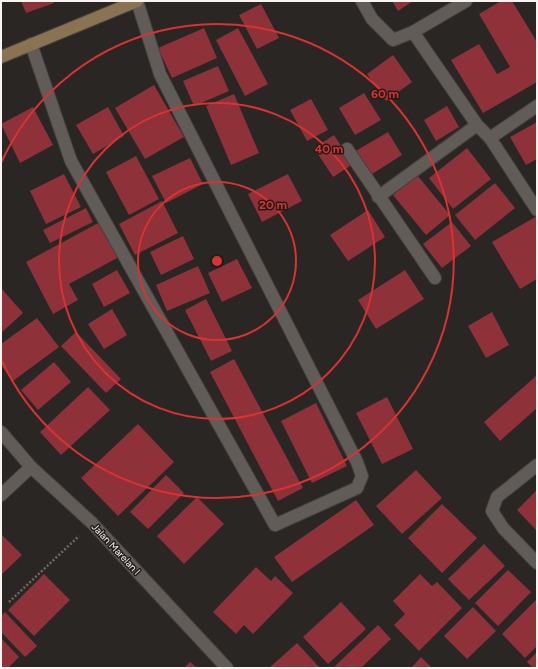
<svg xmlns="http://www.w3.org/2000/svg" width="538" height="669" font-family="Figtree,sans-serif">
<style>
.building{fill:#8e3139}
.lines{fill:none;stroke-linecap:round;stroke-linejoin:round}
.street-casing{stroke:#45413f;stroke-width:14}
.secondary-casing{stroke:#45413f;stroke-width:14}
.path{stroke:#6d6967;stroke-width:2.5;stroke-dasharray:2 2;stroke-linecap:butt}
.street{stroke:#625c59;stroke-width:12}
.secondary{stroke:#897352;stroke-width:12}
.ring{fill:none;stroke:#d83232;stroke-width:2}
.labels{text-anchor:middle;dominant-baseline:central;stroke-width:3;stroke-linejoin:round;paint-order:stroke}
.street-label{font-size:10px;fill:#f7f4f2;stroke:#211c1a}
.centre{fill:#d83232;stroke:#211c1a;stroke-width:2}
.ring-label{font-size:12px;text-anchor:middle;font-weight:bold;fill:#d83232;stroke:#211c1a;stroke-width:3;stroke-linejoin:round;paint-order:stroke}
</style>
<rect width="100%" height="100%" fill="#2a2623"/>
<g class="building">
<polygon points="21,1 53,1 54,3 26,13"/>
<polygon points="392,1 413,1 398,11"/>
<polygon points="501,1 512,1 537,42 537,82 483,113 451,60 479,44 497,74 510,67 479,14"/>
<polygon points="261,4 279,38 257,49 239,15"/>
<polygon points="204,28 217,58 172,78 158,48"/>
<polygon points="238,28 268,84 245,96 216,40"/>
<polygon points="393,55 412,82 386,101 367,74"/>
<polygon points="218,66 229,91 194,106 183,81"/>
<polygon points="154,85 184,137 145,159 115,108"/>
<polygon points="364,93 381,120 355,135 339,108"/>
<polygon points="234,94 259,153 231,165 206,106"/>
<polygon points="311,99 328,130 307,141 290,110"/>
<polygon points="447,106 459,127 436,141 424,120"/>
<polygon points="33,107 53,145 20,163 1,124"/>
<polygon points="108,107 124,136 93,154 76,125"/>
<polygon points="537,122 537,159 526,165 510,137"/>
<polygon points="388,132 402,155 369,176 354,152"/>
<polygon points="334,135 353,164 333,177 314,148"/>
<polygon points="467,148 491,179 453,209 429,178"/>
<polygon points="136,156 159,199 129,215 106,172"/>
<polygon points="190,158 203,184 166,203 152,176"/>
<polygon points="64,174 81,207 46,224 30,191"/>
<polygon points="288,174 302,201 262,222 248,194"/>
<polygon points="417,175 450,215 426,235 393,195"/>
<polygon points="495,183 515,208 475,240 455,215"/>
<polygon points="162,201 178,233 135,255 119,224"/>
<polygon points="86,208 93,222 50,243 43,230"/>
<polygon points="368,210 385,237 348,261 330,235"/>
<polygon points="537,216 537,279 520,289 492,242"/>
<polygon points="100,222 119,257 69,284 78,300 53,314 26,262"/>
<polygon points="452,222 471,246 442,268 423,244"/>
<polygon points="183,236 194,259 161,275 150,252"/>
<polygon points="237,259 252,288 222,302 208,273"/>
<polygon points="198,266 210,293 167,311 156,285"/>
<polygon points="117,270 130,293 104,307 92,284"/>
<polygon points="405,270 424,299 376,329 358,300"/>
<polygon points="1,288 23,313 1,333"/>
<polygon points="206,299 232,351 211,361 185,310"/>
<polygon points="112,309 127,335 104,349 88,324"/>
<polygon points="492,312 509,345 486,358 468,326"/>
<polygon points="37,318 59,347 13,381 1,365 1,344"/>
<polygon points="76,332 121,379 106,393 61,346"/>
<polygon points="234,359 303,488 278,501 210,372"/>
<polygon points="54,362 71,382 38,410 21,390"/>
<polygon points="536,376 537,378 537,408 500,441 484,422"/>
<polygon points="88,387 110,410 61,455 40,432"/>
<polygon points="387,397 413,449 382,464 356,413"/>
<polygon points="316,403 347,466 312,483 281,421"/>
<polygon points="138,424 174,462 118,516 81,478"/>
<polygon points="416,470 442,498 402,534 376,506"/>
<polygon points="166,475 184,493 148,529 130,512"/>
<polygon points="537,490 537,531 517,510"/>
<polygon points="197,497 224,524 184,564 157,536"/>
<polygon points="356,500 374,525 292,582 274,557"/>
<polygon points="442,504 477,538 442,573 408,538"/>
<polygon points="1,534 22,555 1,575"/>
<polygon points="484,544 505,566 469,600 448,579"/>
<polygon points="256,567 271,581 275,576 293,593 253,634 244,625 236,634 213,612"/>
<polygon points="508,570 531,592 498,626 475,603"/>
<polygon points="44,574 70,600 34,636 8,610"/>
<polygon points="420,574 432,586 437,582 462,608 419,651 394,625 405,614 393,601"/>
<polygon points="537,599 537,646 525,658 502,634"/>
<polygon points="341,602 366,629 328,664 303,637"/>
<polygon points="473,607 496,631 467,659 444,636"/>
<polygon points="5,612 37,646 25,657 1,632 1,616"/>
<polygon points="378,625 391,639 361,668 333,668"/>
<polygon points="1,638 19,657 8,668 1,668"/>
<polygon points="297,643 320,668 269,668"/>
<polygon points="537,652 537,668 533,668 527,662"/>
<polygon points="421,657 432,668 411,668"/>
<polygon points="190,662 197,668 184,668"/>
</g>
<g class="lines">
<defs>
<g id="street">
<polyline points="362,1 372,19 393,40 413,32 477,125 490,138 537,210"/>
<polyline points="413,32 466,1"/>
<polyline points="31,44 71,161 275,525 357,488 362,476 357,462 160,74 137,1"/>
<polyline points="490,138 537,106"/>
<polyline points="347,149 435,278"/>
<polyline points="378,197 477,125"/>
<polyline points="1,432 31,467 92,523 227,668"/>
<polyline points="537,465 497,497 492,511 503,528 537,563"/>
<polyline points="1,495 31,467"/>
</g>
<polyline id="secondary" points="1,57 137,1"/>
</defs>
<use href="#street" class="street-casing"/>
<use href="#secondary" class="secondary-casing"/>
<polyline class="path" points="9,602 79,536"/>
<use href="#street" class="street"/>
<use href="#secondary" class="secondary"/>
</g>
<g class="ring">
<circle cx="217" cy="261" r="79"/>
<circle cx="217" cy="261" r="158"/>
<path d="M1 163A237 237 0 1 1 1 359"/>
</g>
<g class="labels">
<g class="street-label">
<text transform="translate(116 549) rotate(47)">Jalan Marelan I</text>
</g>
</g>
<circle cx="217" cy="261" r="6" class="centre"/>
<g class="ring-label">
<text x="385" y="98">60 m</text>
<text x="329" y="153">40 m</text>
<text x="273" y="209">20 m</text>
</g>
<rect width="538" height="669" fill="none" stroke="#f7f4f2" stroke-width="4"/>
</svg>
